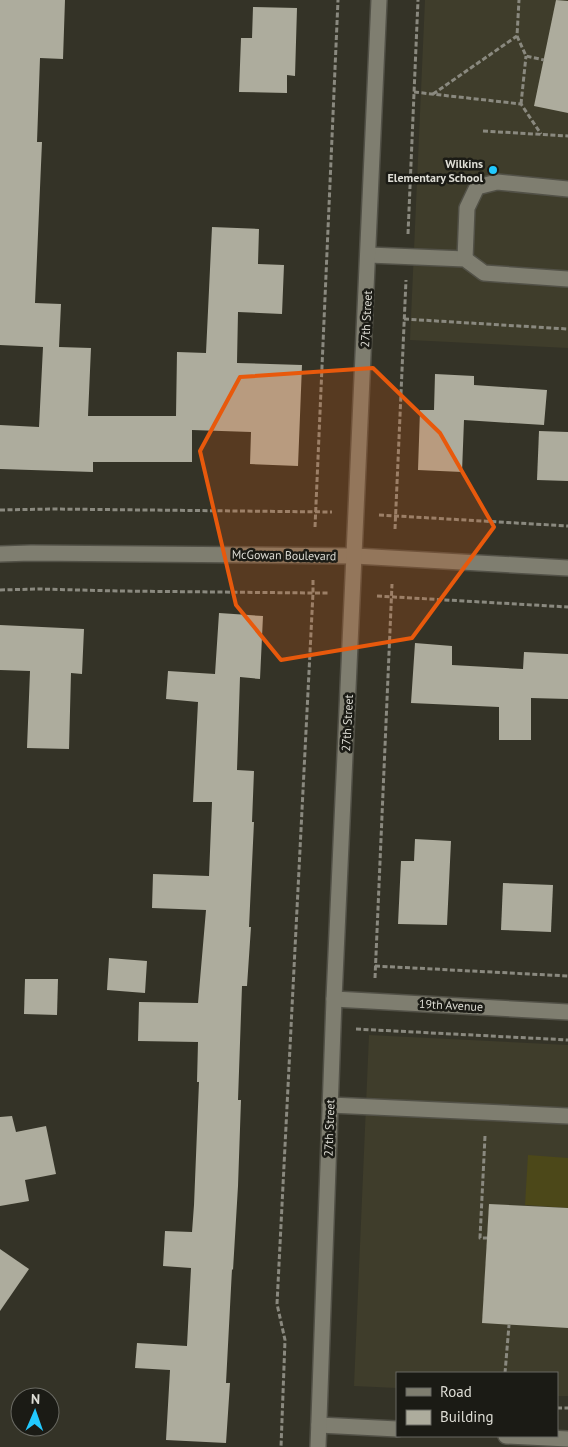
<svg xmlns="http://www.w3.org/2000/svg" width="568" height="1447" font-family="'PT Sans',sans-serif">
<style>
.built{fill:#3f3d2b}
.green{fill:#4c4819}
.building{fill:#adac9d}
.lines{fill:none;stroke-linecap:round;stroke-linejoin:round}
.minor-casing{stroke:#525147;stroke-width:18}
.path{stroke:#8a897f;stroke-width:3;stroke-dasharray:5 2.5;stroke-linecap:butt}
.minor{stroke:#7f7e70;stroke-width:15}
.marked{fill:#e8590c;fill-opacity:0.2;stroke:#e8590c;stroke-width:4;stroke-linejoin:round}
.poi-dot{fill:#22c9fe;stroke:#1b1b15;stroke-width:2}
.labels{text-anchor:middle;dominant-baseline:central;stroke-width:5;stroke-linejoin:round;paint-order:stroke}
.poi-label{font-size:12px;font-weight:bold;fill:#deddd5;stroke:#1b1b15;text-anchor:end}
.street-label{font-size:12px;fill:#deddd5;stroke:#1b1b15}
</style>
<rect width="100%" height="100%" fill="#343327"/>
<g class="built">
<polygon points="425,0 568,0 568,348 410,340"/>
<polygon points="369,1035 568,1045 568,1396 557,1396 557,1373 397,1373 397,1388 354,1386"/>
</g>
<polygon class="green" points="528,1155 568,1158 568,1208 525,1205"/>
<g class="building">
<polygon points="0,0 65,0 63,59 40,58 37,142 42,142 35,303 61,304 59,347 91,348 88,416 176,416 177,352 206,353 212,227 259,229 258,264 284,265 282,314 238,312 237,363 302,365 298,466 250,464 251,432 192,430 192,462 93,462 93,472 0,469 0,425 39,427 43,347 0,345"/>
<polygon points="556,0 568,1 568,113 534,106"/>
<polygon points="253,7 297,8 295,76 287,75 287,93 239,92 241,38 252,38"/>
<polygon points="435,374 474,376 474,385 547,390 544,425 464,420 462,472 418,470 420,410 434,410"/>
<polygon points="539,431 568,432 568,481 537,480"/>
<polygon points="219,613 263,616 260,679 240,677 237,770 254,771 252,822 254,822 249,927 251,927 247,986 242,986 238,1100 241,1100 238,1186 233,1270 232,1269 226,1383 230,1383 226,1443 166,1440 170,1370 135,1368 137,1343 187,1346 191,1268 163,1266 165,1231 192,1232 194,1205 199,1082 197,1082 198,1042 138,1041 139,1002 198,1003 206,910 152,908 153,874 209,876 212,802 193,802 198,702 166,699 168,671 215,674"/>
<polygon points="0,625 84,629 82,674 71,673 69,749 27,748 30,671 0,670"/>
<polygon points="415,643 452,646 452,665 523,669 524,652 568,654 568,699 531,698 531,740 499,740 499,707 411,703"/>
<polygon points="415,839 451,841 447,925 398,924 401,861 414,861"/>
<polygon points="503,883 553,885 551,932 501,930"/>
<polygon points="109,958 147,961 145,993 107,990"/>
<polygon points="25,979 58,979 57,1015 24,1014"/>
<polygon points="12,1116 16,1132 46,1126 56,1174 25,1180 29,1201 0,1206 0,1117"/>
<polygon points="489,1204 568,1208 568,1328 482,1323"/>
<polygon points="0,1249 29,1269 0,1311"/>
</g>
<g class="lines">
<defs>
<g id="minor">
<polyline points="369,255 465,259 484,273 568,279"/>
<polyline points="465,259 467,208 477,187 497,182 568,189"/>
<polyline points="0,554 31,553 355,556 568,568"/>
<polyline points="334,999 568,1012"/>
<polyline points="330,1105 568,1116"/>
<polyline points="319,1425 397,1429"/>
<polyline points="506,1436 568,1439"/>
<polyline points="318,1447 334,999 379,0"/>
</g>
</defs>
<use href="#minor" class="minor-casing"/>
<g class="path">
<polyline points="517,36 526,56 544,60"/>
<polyline points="414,92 521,104 541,134"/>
<polyline points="433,94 517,36 519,0"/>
<polyline points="521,104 526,56"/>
<polyline points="483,131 568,136"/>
<polyline points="408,234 418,0"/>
<polyline points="404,319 568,329"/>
<polyline points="0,510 53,509 332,512"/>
<polyline points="379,515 568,526"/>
<polyline points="315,527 338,0"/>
<polyline points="395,529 406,280"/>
<polyline points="313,580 313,593 328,593"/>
<polyline points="0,590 38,589 118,591 313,593 277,1304 285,1340 281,1447"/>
<polyline points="377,596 568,607"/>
<polyline points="375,966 568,976"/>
<polyline points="375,978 392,584"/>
<polyline points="356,1029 568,1040"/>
<polyline points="485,1136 480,1238 487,1238"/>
<polyline points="505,1373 509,1325"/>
<polyline points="557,1408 568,1408"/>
</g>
<use href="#minor" class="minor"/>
</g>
<path class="marked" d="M373,368L440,433L494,527L412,638L281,660L236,605L200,451L240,377Z"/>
<circle class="poi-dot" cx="493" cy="170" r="5"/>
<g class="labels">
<g class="poi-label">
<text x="483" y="163">Wilkins<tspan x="483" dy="14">Elementary School</tspan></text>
</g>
<g class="street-label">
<text transform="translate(366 319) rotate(-87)">27th Street</text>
<text transform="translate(284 555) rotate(1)">McGowan Boulevard</text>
<text transform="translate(347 723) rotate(-87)">27th Street</text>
<text transform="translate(451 1005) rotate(3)">19th Avenue</text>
<text transform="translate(329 1128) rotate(-88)">27th Street</text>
</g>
</g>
<rect x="396" y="1372" width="162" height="65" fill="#1b1b15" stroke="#696962"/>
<rect x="406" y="1388" width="25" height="8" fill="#7f7e70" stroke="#696962"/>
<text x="440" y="1397" font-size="15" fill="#deddd5">Road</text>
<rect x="406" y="1410" width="25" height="15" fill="#adac9d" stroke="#696962"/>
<text x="440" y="1422" font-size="15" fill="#deddd5">Building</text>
<g transform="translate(35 1412) rotate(2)"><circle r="24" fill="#1b1b15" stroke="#696962"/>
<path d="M0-4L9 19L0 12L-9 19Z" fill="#22c9fe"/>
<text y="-8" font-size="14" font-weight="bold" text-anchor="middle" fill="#deddd5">N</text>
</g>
</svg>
